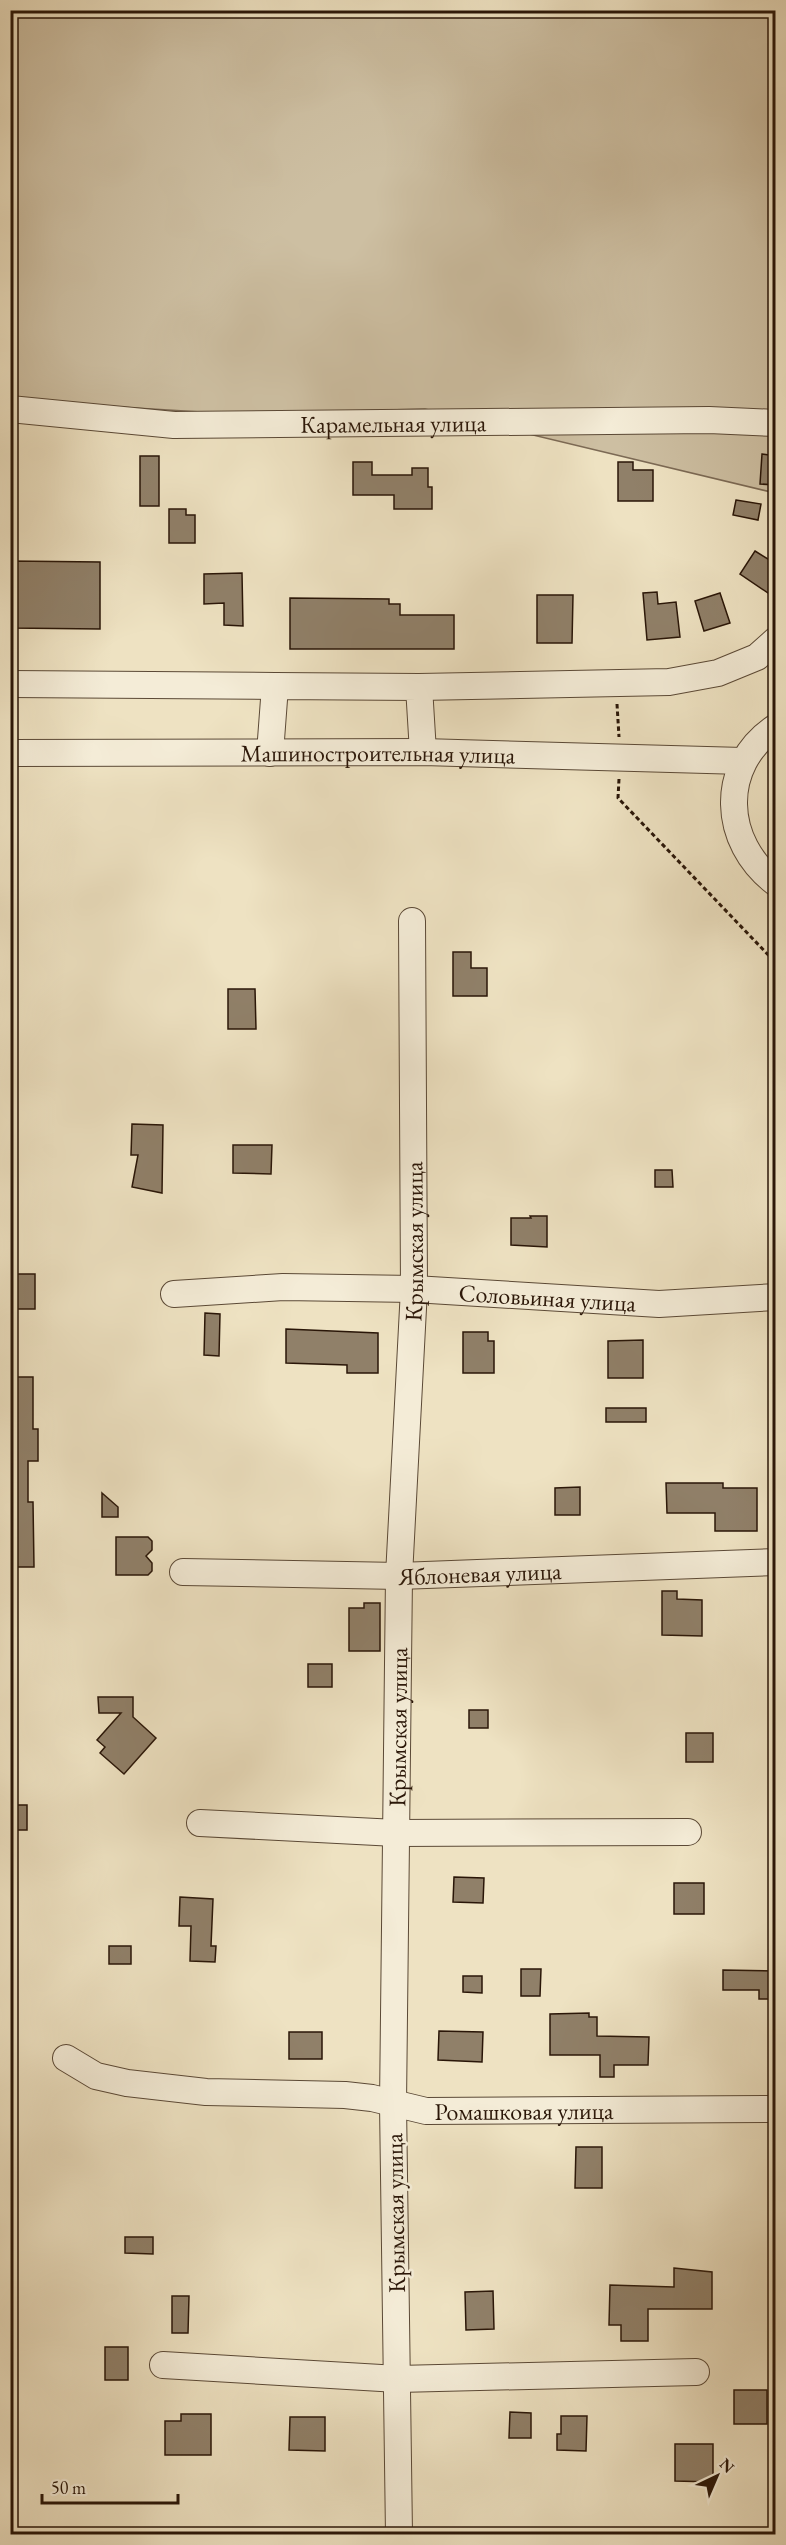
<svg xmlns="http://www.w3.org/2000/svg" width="786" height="2545" font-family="'EB Garamond',serif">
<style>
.green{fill:#cdbfa2;stroke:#7c6a55;stroke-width:1.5}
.building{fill:#908069;stroke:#2a1608;stroke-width:1.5}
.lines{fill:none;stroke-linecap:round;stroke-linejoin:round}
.minor-casing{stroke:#5b4936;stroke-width:28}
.path{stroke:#2a1608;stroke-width:3;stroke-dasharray:4.5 3;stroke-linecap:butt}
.minor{stroke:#f4ecd7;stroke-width:26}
.labels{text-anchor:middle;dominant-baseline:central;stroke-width:5;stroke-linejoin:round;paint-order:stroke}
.street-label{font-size:24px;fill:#2a1608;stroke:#f4ecd7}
</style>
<rect width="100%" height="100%" fill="#eee2c2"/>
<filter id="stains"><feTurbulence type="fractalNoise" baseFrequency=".00333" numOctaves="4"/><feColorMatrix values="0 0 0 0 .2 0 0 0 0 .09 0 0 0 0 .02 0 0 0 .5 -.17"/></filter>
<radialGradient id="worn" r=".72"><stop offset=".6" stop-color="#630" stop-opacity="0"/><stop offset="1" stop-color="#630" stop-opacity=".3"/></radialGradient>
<polygon class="green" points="11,11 775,11 775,493 425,409 234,414 86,405 11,397"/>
<g class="building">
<polygon points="762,454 776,456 776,485 760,484"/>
<rect x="140" y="456" width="19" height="50"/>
<polygon points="353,462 372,462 372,475 412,475 412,468 428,468 428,487 432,487 432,509 394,509 394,495 353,495"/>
<polygon points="618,462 633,462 633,470 653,470 653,501 618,501"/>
<polygon points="736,500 761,504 758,520 733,515"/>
<polygon points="169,509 186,509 186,515 195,515 195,543 169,543"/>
<polygon points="755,551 776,564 776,581 768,593 740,574"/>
<polygon points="10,561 100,562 100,629 10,628"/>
<polygon points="242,573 243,626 224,625 224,603 204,604 204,574"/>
<polygon points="657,592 658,604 676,602 680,637 647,640 643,593"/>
<polygon points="720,593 730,623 704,631 695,601"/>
<polygon points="537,595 573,595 572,643 537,643"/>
<polygon points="290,598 389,599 389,604 400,604 400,615 454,615 454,649 290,649"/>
<polygon points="453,952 471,952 471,968 487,968 487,996 453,996"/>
<polygon points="228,989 255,989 256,1029 228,1029"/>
<polygon points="132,1124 163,1125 162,1193 132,1187 138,1155 131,1155"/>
<polygon points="233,1145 272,1145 271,1174 233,1173"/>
<polygon points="655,1170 672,1170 673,1187 655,1187"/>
<polygon points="530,1216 547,1216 547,1247 511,1245 511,1218 531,1218"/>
<rect x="10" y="1274" width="25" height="35"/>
<polygon points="205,1313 220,1314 219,1356 204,1355"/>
<polygon points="286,1329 378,1333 378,1373 347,1373 347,1365 286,1363"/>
<polygon points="463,1332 488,1332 488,1341 494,1341 494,1373 463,1373"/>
<polygon points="643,1340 643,1378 608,1378 608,1341"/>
<polygon points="10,1377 33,1377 33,1429 38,1429 38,1461 28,1461 28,1502 33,1502 34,1567 10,1567"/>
<rect x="606" y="1408" width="40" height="14"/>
<polygon points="666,1483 723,1483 723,1488 757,1488 757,1531 715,1531 715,1513 667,1513"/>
<polygon points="580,1487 580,1515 555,1515 555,1488"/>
<polygon points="102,1493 118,1507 118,1517 102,1517"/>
<polygon points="116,1537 148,1537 152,1541 152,1550 146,1556 152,1563 152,1571 148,1575 116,1575"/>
<polygon points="662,1591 677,1591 677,1599 702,1600 702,1636 662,1635"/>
<polygon points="364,1603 380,1603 380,1651 349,1651 349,1608 364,1608"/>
<rect x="308" y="1664" width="24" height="23"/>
<polygon points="98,1697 133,1697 133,1717 156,1738 124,1774 100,1753 105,1747 97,1740 121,1713 99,1713"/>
<rect x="469" y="1710" width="19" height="18"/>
<rect x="686" y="1733" width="27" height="29"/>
<rect x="10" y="1805" width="17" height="25"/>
<polygon points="454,1877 484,1878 483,1903 453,1902"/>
<rect x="674" y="1883" width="30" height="31"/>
<polygon points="180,1897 213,1899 211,1946 216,1946 215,1962 190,1961 191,1926 179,1926"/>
<rect x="109" y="1946" width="22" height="18"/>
<polygon points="521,1969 541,1969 540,1996 521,1996"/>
<polygon points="723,1970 776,1971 776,1999 759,1999 759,1990 723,1990"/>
<polygon points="463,1976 482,1976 482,1993 463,1992"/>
<polygon points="589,2013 589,2017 597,2017 597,2036 649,2037 648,2065 614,2065 614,2077 600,2077 600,2055 550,2055 550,2014"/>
<polygon points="439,2031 483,2032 482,2062 438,2060"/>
<rect x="289" y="2032" width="33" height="27"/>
<polygon points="576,2147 602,2147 602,2188 575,2188"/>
<polygon points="125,2237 153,2237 153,2254 125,2253"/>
<polygon points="674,2268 712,2272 712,2309 648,2309 648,2341 621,2341 621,2325 609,2325 610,2285 674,2287"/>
<polygon points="493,2291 494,2329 466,2330 465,2292"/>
<polygon points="172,2296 189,2296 188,2333 172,2333"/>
<rect x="105" y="2347" width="23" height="33"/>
<rect x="734" y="2390" width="33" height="34"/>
<polygon points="510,2412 531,2413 531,2438 509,2438"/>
<polygon points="181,2414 211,2414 211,2455 165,2455 165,2421 181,2421"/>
<polygon points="561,2416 587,2416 586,2451 557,2450 557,2434 561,2434"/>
<polygon points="290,2417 325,2417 325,2451 289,2450"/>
<polygon points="675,2444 713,2444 713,2482 675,2481"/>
</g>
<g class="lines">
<defs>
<g id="minor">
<path id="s1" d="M10,409L174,425L709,420L776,423"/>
<polyline points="10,684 275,686"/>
<polyline points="419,687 669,682 718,673 757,657 776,640"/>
<path d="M776,727C718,765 722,843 776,883"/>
<path id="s2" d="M10,753L423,752L743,761"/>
<polyline points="270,753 275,686 419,687 423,752"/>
<path id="s3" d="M174,1294L283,1287L414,1289L659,1304L776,1297"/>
<path id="s4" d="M183,1572L399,1576L776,1562"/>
<polyline points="200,1823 396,1833 688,1832"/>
<path id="s5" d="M66,2058L96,2076L127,2083L206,2092L345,2095L372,2098L426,2111L776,2109"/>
<polyline points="163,2365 398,2379 696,2372"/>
<path id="s6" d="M399,2534L393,2104L399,1576L414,1289L412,921"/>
</g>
</defs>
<use href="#minor" class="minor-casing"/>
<g class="path">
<polyline points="617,704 619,737"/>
<polyline points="619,779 618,798 776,963"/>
</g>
<use href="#minor" class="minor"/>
</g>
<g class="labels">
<g class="street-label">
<text stroke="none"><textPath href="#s1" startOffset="384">Карамельная улица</textPath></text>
<text stroke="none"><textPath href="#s2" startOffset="368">Машиностроительная улица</textPath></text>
<text stroke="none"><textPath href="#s6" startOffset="1293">Крымская улица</textPath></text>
<text stroke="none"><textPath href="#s3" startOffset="374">Соловьиная улица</textPath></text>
<text stroke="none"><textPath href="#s4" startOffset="297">Яблоневая улица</textPath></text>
<text stroke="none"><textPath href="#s6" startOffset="807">Крымская улица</textPath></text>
<text stroke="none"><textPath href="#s5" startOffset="466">Ромашковая улица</textPath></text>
<text transform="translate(395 2213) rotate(-91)">Крымская улица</text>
</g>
</g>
<rect width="786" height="2545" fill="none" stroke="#eee2c2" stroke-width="36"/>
<rect x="12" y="12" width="762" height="2521" fill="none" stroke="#2a1608" stroke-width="3"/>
<rect x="18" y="18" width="750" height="2509" fill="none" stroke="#2a1608" stroke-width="1.5"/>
<g transform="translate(717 2476) rotate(44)" stroke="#f4ecd7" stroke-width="4.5" paint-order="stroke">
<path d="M0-4.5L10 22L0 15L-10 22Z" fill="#2a1608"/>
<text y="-9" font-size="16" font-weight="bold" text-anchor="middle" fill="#2a1608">N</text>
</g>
<path d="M42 2494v9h136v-9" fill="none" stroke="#2a1608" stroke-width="3"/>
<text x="51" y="2494" font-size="18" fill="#2a1608" stroke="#f4ecd7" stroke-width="4.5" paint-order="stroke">50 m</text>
<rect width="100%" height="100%" filter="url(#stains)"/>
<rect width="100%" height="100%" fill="url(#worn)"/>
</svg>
